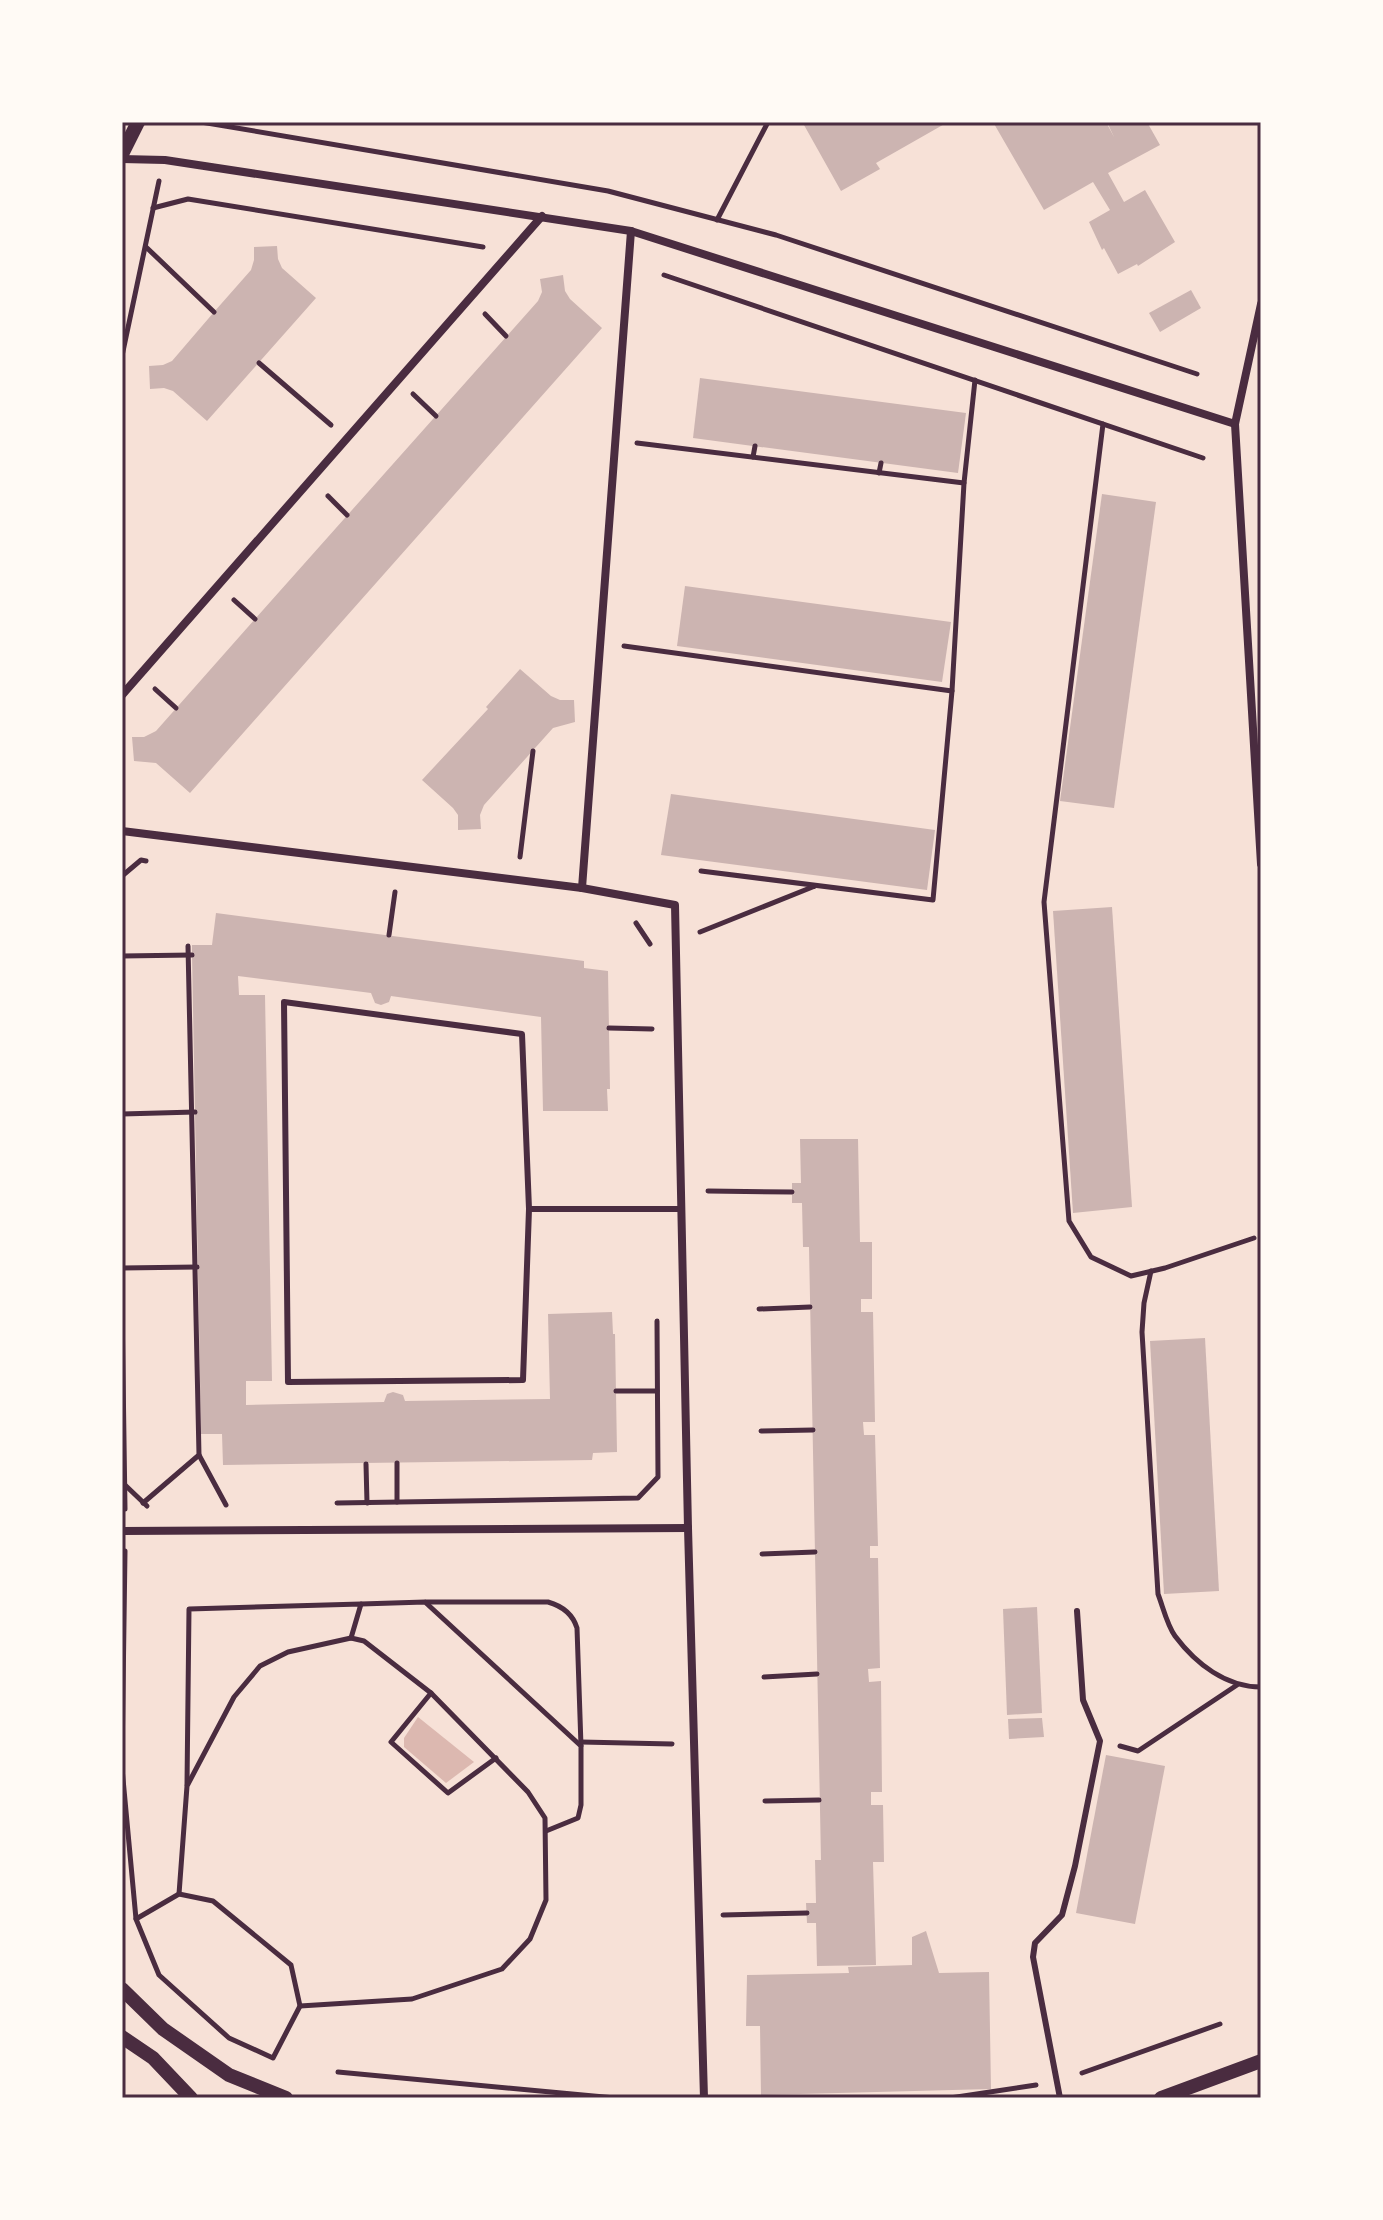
<svg xmlns="http://www.w3.org/2000/svg" width="1383" height="2220" font-family="'Source Sans 3',sans-serif">
<style>
.water{fill:#dcb8b0}
.building{fill:#ccb4b1}
.lines{fill:none;stroke-linecap:round;stroke-linejoin:round}
.path{stroke:#4a2c40;stroke-width:5}
.service{stroke:#4a2c40;stroke-width:6}
.minor{stroke:#4a2c40;stroke-width:8}
.tertiary{stroke:#4a2c40;stroke-width:14}
.neatline{fill:none;stroke:#4a2c40;stroke-width:3}
</style>
<rect width="100%" height="100%" fill="#f7e1d7"/>
<polygon class="water" points="418,1717 474,1762 446,1783 404,1747 404,1738"/>
<g class="building">
<polygon points="809,122 948,122 876,163 880,169 841,191 804,125"/>
<polygon points="993,122 1106,122 1114,137 1107,122 1147,122 1160,145 1108,173 1124,202 1145,190 1175,242 1138,266 1137,264 1118,274 1104,248 1102,250 1089,222 1110,210 1093,182 1044,210"/>
<polygon points="277,246 278,259 282,268 316,298 207,421 173,391 164,388 150,389 149,366 163,365 172,361 214,312 251,270 254,260 254,247"/>
<polygon points="563,275 565,291 570,299 602,328 190,793 156,763 134,761 132,737 144,737 156,731 255,619 538,301 542,292 540,279"/>
<polygon points="1191,290 1201,308 1160,332 1149,313"/>
<polygon points="700,378 966,413 958,473 693,438"/>
<polygon points="1102,494 1156,502 1114,808 1060,801"/>
<polygon points="685,586 951,622 942,682 677,646"/>
<polygon points="520,669 551,696 560,700 574,700 575,722 553,728 484,805 480,815 481,829 458,830 458,815 453,808 422,780 488,709 486,707"/>
<polygon points="671,794 935,830 927,890 661,855"/>
<polygon points="1112,907 1132,1207 1073,1213 1053,911"/>
<polygon points="216,913 584,961 584,968 608,971 610,1089 607,1089 608,1111 543,1111 541,1017 391,996 389,1002 381,1005 375,1003 371,993 238,976 239,995 265,995 272,1381 246,1381 246,1405 384,1402 387,1394 393,1392 403,1395 405,1401 550,1399 548,1314 612,1312 613,1334 615,1334 617,1452 593,1453 592,1460 223,1465 222,1434 201,1434 192,955 192,945 212,945"/>
<polygon points="800,1139 858,1139 860,1242 872,1242 872,1299 861,1299 861,1312 873,1312 875,1422 863,1422 864,1435 875,1435 878,1546 870,1546 870,1558 878,1558 880,1668 868,1669 869,1682 881,1681 882,1792 871,1792 871,1805 883,1805 884,1862 873,1862 876,1965 817,1966 816,1923 807,1923 806,1903 816,1903 815,1860 821,1860 809,1247 803,1247 802,1203 792,1203 792,1183 801,1183"/>
<polygon points="1205,1338 1219,1591 1164,1594 1150,1341"/>
<polygon points="1037,1607 1042,1713 1007,1715 1003,1609"/>
<polygon points="1042,1718 1044,1737 1009,1739 1008,1719"/>
<polygon points="1106,1755 1165,1766 1135,1924 1076,1913"/>
<polygon points="926,1931 939,1973 989,1972 991,2089 761,2095 760,2026 746,2026 747,1975 849,1973 848,1967 912,1965 912,1937"/>
</g>
<g class="lines">
<g class="path">
<polyline points="201,122 608,191 776,235 1197,374"/>
<polyline points="153,208 188,199 483,247"/>
<polyline points="717,220 768,122"/>
<polyline points="146,247 214,312"/>
<polyline points="664,275 1203,458"/>
<polyline points="485,314 506,336"/>
<polyline points="122,356 159,181"/>
<polyline points="259,363 331,425"/>
<polyline points="413,394 436,416"/>
<polyline points="1103,424 1044,902 1069,1221 1091,1257 1131,1276 1165,1268 1254,1238"/>
<polyline points="637,443 964,483"/>
<polyline points="753,457 755,446"/>
<polyline points="879,473 881,463"/>
<polyline points="328,496 347,515"/>
<polyline points="234,600 255,619"/>
<polyline points="624,646 952,691"/>
<polyline points="155,689 176,708"/>
<polyline points="520,857 533,751"/>
<polyline points="701,871 933,900 952,691 964,483 975,380"/>
<polyline points="122,876 141,860 146,861"/>
<polyline points="636,923 650,944"/>
<polyline points="700,932 815,886"/>
<polyline points="389,935 395,892"/>
<polyline points="122,956 192,955"/>
<polyline points="609,1028 652,1029"/>
<polyline points="122,1114 195,1112"/>
<polyline points="708,1191 792,1192"/>
<polyline points="122,1268 197,1267"/>
<path d="M1151,1271L1144,1303L1142,1332L1158,1594C1163,1607 1167,1625 1175,1636C1196,1664 1226,1687 1261,1687"/>
<polyline points="122,1304 125,1509"/>
<polyline points="759,1309 810,1307"/>
<polyline points="616,1391 657,1391"/>
<polyline points="761,1431 813,1430"/>
<polyline points="199,1455 226,1505"/>
<polyline points="366,1464 367,1503"/>
<polyline points="125,1485 147,1506"/>
<polyline points="397,1502 397,1463"/>
<polyline points="143,1503 199,1455 188,946"/>
<polyline points="337,1503 638,1498 658,1477 657,1321"/>
<polyline points="762,1554 815,1552"/>
<path d="M426,1602H548C562,1606 573,1615 577,1628L581,1746"/>
<polyline points="361,1604 425,1602 581,1746 581,1805 578,1818 546,1831"/>
<polyline points="764,1677 817,1674"/>
<polyline points="431,1693 391,1742 448,1793 496,1758"/>
<polyline points="581,1742 672,1744"/>
<polyline points="1120,1746 1138,1751 1237,1685"/>
<polyline points="122,1762 125,1551"/>
<polyline points="122,1768 136,1919"/>
<polyline points="187,1785 189,1609 361,1604 351,1638"/>
<polyline points="765,1801 819,1800"/>
<polyline points="179,1894 187,1786 234,1697 260,1666 288,1652 351,1638 364,1641 431,1693 528,1792 545,1818 546,1900 530,1939 502,1969 412,1999 300,2006"/>
<polygon points="179,1894 213,1901 291,1965 300,2006 273,2058 229,2038 159,1975 136,1919"/>
<polyline points="723,1915 807,1913"/>
<polyline points="338,2072 615,2098"/>
<polyline points="1082,2073 1220,2024"/>
<polyline points="950,2098 1036,2085"/>
</g>
<g class="service">
<polyline points="529,1209 523,1380 288,1382 284,1002 522,1034 529,1209 681,1209"/>
<polyline points="1060,2098 1033,1957 1035,1943 1062,1915 1075,1866 1100,1741 1083,1700 1077,1611"/>
</g>
<g class="minor">
<polyline points="122,159 165,160 631,231 1235,424"/>
<polyline points="1261,304 1235,424 1261,864"/>
<polyline points="122,695 542,216"/>
<polyline points="122,831 582,888 675,905 688,1528 704,2098"/>
<polyline points="582,888 631,231"/>
<polyline points="122,1531 688,1528"/>
</g>
<g class="tertiary">
<polyline points="122,154 138,122"/>
<polyline points="122,1989 163,2029 229,2075 286,2098"/>
<polyline points="122,2037 153,2058 191,2098"/>
<polyline points="1161,2098 1261,2061"/>
</g>
</g>
<rect width="1383" height="2220" fill="none" stroke="#fffaf5" stroke-width="248"/>
<rect x="124" y="124" width="1135" height="1972" class="neatline"/>
</svg>
